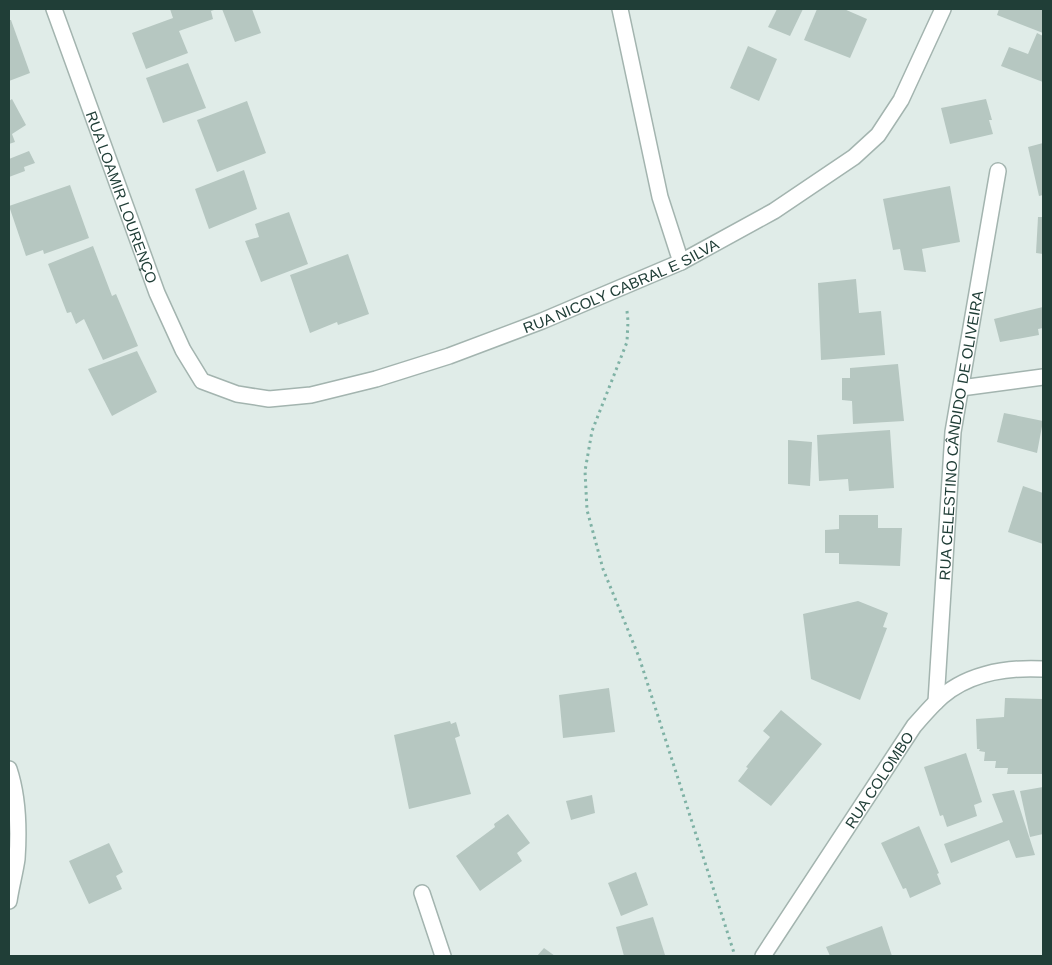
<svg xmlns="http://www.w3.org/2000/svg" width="1052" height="965" font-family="Arial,sans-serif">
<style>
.building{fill:#b6c7c1}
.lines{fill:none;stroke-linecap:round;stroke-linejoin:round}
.minor-casing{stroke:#a3b4af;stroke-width:18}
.path{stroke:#7fb2a5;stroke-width:3;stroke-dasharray:2.5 4;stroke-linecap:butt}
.minor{stroke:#fff;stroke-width:15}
.labels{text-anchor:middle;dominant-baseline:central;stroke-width:4;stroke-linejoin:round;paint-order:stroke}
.street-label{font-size:15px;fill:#203e37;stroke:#f1f8f5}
</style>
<rect width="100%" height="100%" fill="#e0ece8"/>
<g class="building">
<polygon points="170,9 217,9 211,11 213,19 179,31 188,53 146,69 132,33 173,18"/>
<polygon points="222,9 252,9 261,33 235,42"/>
<polygon points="777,9 803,9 790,36 768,27"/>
<polygon points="817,9 844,9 867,19 850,58 804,40"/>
<polygon points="999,9 1043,9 1043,33 997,15"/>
<polygon points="9,20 11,20 30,73 9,81"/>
<polygon points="1037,33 1043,36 1043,82 1001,66 1009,47 1028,54"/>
<polygon points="748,46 777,59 759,101 730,88"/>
<polygon points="188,63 206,108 163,123 146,78"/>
<polygon points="12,99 26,125 12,134 15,142 9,144 9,101"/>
<polygon points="986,99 992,120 989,120 993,134 950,144 941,108"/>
<polygon points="247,101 266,153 217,172 197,120"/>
<polygon points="1043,143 1043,195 1039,196 1028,147"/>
<polygon points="29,151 35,163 24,167 25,171 9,177 9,159"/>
<polygon points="244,170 257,209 209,229 195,189"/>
<polygon points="70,185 89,238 44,254 43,250 26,256 9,206"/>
<polygon points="950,186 960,242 922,249 926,272 904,270 900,249 893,250 883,199"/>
<polygon points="289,212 308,264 261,282 245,241 259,237 255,224"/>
<polygon points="1038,217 1043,217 1043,254 1036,253"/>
<polygon points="93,246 112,296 116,294 138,346 103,360 84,319 76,324 71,312 67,313 48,264"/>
<polygon points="348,254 369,314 338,325 337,322 310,333 290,275"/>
<polygon points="856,279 859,313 881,311 885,355 821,360 818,283"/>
<polygon points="1043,307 1043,328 1038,329 1039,335 1000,342 994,319"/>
<polygon points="137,351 157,392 112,416 88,369"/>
<polygon points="898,364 904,421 853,424 852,401 842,400 842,378 850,378 850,368"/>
<polygon points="1004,413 1043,421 1037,453 997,442"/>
<polygon points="890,430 894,488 849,491 848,479 819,481 817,435"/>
<polygon points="788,440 812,442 810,486 788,484"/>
<polygon points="1023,486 1043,493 1043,544 1008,532"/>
<polygon points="839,515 878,515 878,528 902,528 900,566 839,564 839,553 825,553 825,530 839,529"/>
<polygon points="858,601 888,613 883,627 887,628 860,700 811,679 803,614"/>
<polygon points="609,688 615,732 563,738 559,695"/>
<polygon points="1005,698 1043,699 1043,774 1007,774 1008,768 995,768 996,761 984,761 985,752 979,751 980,749 977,749 976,719 1004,717"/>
<polygon points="781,710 822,744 771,806 738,781 748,768 746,767 770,737 763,731"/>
<polygon points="450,721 451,724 456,722 460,736 455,738 471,794 409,809 394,735"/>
<polygon points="966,753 982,802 974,805 977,816 947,827 943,815 940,816 924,767"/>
<polygon points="1043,787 1043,834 1030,837 1020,791"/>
<polygon points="1014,790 1035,855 1016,858 1009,840 951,863 944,844 1003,822 992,794"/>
<polygon points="592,795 595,813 571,820 566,801"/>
<polygon points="508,814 530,843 517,853 522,861 480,891 456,856 495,827 494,824"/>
<polygon points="919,826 939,873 937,874 941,884 910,898 906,888 903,889 881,843"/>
<polygon points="109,843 123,872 116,876 122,889 89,904 69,861"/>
<polygon points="636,872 648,905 621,916 608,883"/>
<polygon points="653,917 665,955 659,956 624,956 616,927"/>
<polygon points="882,926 892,956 830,956 826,947"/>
<polygon points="544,948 555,956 537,956"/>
</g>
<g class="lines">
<defs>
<g id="minor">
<path id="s1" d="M54,9L157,293L183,350L202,381L237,394L269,399L311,395L376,379L449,356L542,321L681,262L774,211L854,157L878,135L901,100L943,9"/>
<polyline points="620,9 660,197 681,262"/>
<polyline points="961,388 1043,377"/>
<path id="s2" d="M936,702L953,432L998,171"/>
<path d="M9,769C18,796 19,830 17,859C15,873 11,887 9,901"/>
<polyline points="422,893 443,956"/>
<path id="s3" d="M763,956L914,726C921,718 928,710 935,703C963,674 1005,667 1043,669"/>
</g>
</defs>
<use href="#minor" class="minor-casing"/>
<polyline class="path" points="627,311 628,321 627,342 592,431 585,471 587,510 603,569 639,657 735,956"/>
<use href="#minor" class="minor"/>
</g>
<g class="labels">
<g class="street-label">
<text stroke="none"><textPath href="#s1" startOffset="200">RUA LOAMIR LOURENÇO</textPath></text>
<text stroke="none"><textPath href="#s1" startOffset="842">RUA NICOLY CABRAL E SILVA</textPath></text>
<text stroke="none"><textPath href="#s2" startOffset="268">RUA CELESTINO CÂNDIDO DE OLIVEIRA</textPath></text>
<text stroke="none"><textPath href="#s3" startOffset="211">RUA COLOMBO</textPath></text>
</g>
</g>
<rect width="1052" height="965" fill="none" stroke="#203e37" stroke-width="20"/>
</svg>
